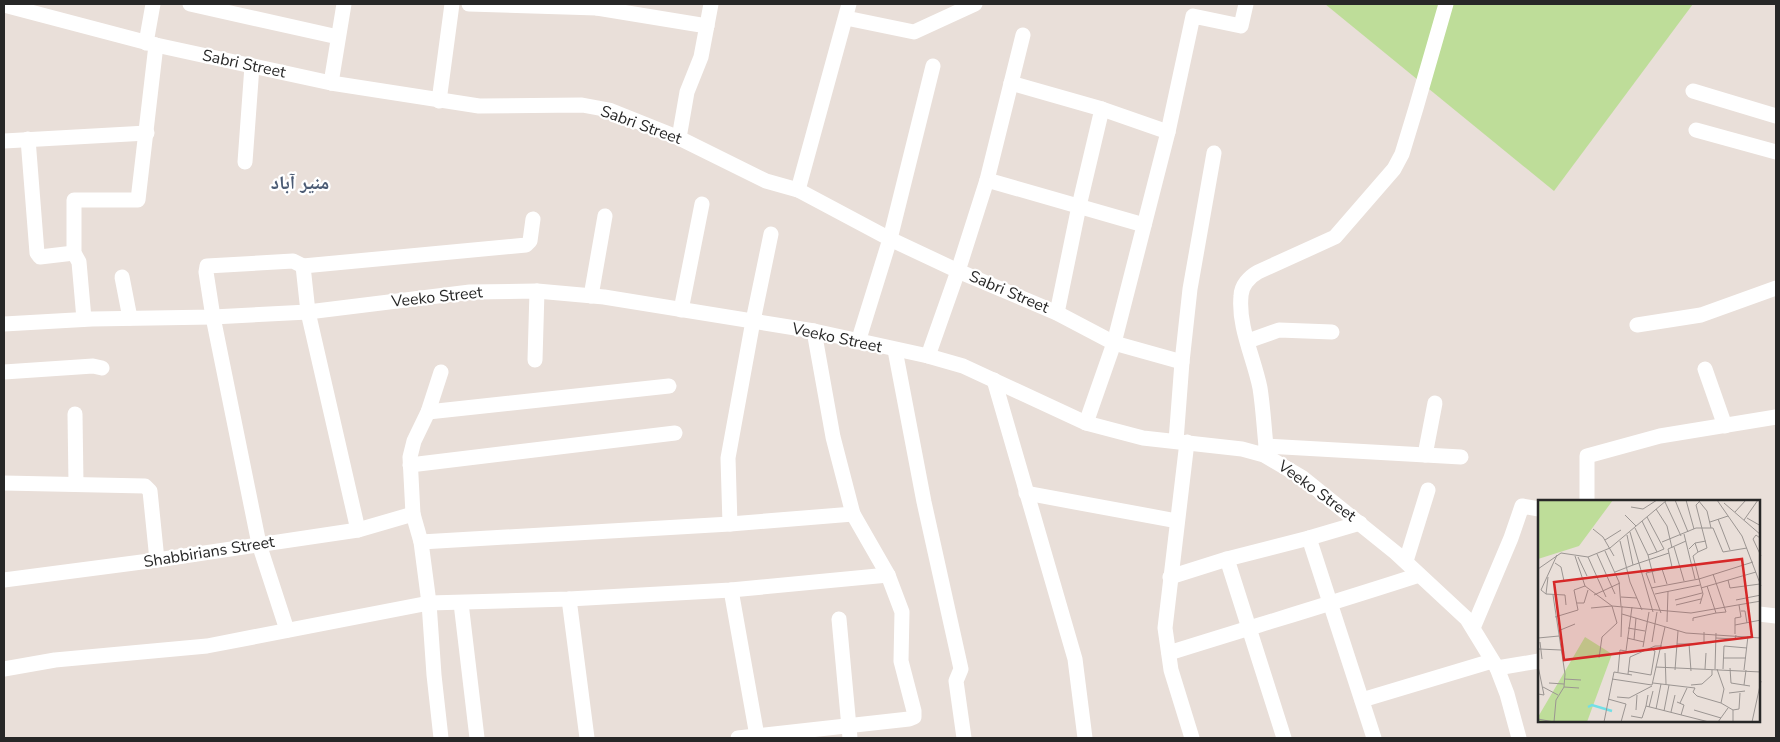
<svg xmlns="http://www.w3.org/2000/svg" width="1780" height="742" font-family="'Nunito Sans','Noto Naskh Arabic',sans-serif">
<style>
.green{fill:#bedd99}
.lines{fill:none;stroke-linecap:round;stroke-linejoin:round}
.street{stroke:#fff;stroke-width:15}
.labels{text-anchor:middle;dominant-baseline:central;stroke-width:4.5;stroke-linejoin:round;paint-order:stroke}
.street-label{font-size:16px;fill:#272727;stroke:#fff}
.quarter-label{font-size:19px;font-weight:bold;fill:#4b5b74;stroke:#fff}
.inset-river{fill:none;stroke:#72dfe6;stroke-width:2.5}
.inset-road{fill:none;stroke:#9b9592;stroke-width:1}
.view{fill:#d62828;fill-opacity:0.15;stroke:#d62828;stroke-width:2.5}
.inset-edge{fill:none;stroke:#272727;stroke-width:2.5}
</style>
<rect width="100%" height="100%" fill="#e9dfd9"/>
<polygon class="green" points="1325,4 1693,4 1554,191"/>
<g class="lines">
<g class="street">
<polyline points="190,4 338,37"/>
<polyline points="469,4 597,8"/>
<polyline points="597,4 597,8 707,26"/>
<polyline points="4,5 156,45 331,83 479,106 582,105 609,110 679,138 766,181 798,190 890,239 958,271 1057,313 1114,343 1182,362"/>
<polyline points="846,18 914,32 975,4"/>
<polyline points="146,43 153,4"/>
<polyline points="331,83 344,4"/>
<polyline points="1011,83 1102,109 1168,132"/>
<polyline points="1693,91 1776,116"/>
<polyline points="439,101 452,4"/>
<polyline points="1696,130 1776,152"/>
<polyline points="679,138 687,92 701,57 711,4"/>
<polyline points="28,139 37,253 40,257 74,253"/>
<polyline points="4,141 147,133"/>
<polyline points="245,162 252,66"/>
<polyline points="987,180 1144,225"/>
<polyline points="798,190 849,4"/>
<polyline points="303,266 526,245 530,241 533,219"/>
<polyline points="122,277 130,318"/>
<polyline points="591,296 605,216"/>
<polyline points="681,310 702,204"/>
<polyline points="1057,313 1079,206 1102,109"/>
<polyline points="84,319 79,262 74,253 74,200 138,200 156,45"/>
<polyline points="4,324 92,319 213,317 308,312 470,292 537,291 604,297 814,331 928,356 963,366 1086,423 1143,438 1242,449 1264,455 1303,478 1396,553 1467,619 1497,668 1507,694 1519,738"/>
<polyline points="1637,325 1701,315 1776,288"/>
<polyline points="1248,341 1279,330 1332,332"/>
<polyline points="858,342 890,239 933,66"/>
<polyline points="895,350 924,502 961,669 956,681 964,738"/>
<polyline points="928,356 958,271 987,180 1023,35"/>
<polyline points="535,360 537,291"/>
<polyline points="1705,369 1725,426"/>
<polyline points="4,372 93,366 102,368"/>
<polyline points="441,372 428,412 414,441 410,457 413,514 421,542 429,603 434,675 441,738"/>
<polyline points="994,380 1075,659 1085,738"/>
<polyline points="428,412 669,386"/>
<polyline points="75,414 76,484"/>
<polyline points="1086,423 1114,343 1168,132 1193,16 1241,26 1246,4"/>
<polyline points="1176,441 1182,362 1190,289 1214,153"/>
<polyline points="1187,442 1165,628 1171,670 1192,738"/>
<polyline points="1266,446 1461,457"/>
<path d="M1264,455L1266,446C1264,427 1263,407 1260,388C1254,358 1238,327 1241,296C1241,286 1249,277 1258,272L1335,237L1394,169L1402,154L1416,108L1446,4"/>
<polyline points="1425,455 1435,403"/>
<polyline points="410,465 675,433"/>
<polyline points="4,483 145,486 150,491 157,560"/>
<polyline points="1026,493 1177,521"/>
<polyline points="1587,501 1587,456 1660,436 1776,417"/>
<polyline points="730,524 728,458 753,321 771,234"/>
<polyline points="1309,538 1374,738"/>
<polyline points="421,542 730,524 853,514"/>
<polyline points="1227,559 1284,738"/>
<polyline points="1406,561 1428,490"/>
<polyline points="1170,577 1227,559 1309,538 1360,523"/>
<polyline points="4,580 157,560 358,530 413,514"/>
<polyline points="731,590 757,736"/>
<polyline points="569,599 587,738"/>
<polyline points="461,603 477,738"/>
<polyline points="1759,614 1776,616"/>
<polyline points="839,619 850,738"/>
<polyline points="1473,628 1511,538 1522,506 1539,509"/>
<polyline points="287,630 259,544 213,317 206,272 207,266 293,261 303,266 308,312 358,530"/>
<path d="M1169,653C1252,627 1336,602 1419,575"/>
<polyline points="1497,668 1539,661"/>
<polyline points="4,669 55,660 207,646 429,603 569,599 731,590 888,575"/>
<polyline points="1362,700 1492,661"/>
<polyline points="738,738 909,719 914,717 914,711 901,661 902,612 888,575 853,514 833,437 814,331"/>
</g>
</g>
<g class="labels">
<g class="street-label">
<text transform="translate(244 64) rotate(12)">Sabri Street</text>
<text transform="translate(641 125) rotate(20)">Sabri Street</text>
<text transform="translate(1009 292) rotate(23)">Sabri Street</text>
<text transform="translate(437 297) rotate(-6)">Veeko Street</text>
<text transform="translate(837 338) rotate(12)">Veeko Street</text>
<text transform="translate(1317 491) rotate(36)">Veeko Street</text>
<text transform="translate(209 552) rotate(-9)">Shabbirians Street</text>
</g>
<g class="quarter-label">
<text x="300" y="183">منیر آباد</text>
</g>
</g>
<g transform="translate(1538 500)">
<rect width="222" height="222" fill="#e9dfd9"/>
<path d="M0,0H75L41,46L0,59ZM47,137L74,154L49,222H0V217Z" fill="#bedd99"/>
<path class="inset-river" d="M50,207L54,205L74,211"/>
<path class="inset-road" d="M137,0L150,32M148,0L156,29M160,0L169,11L173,28M179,0L204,36L223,86M127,2L143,36M186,3L223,35M93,7L105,9L119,0M118,9L129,26L134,48M197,12L208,0M87,15L98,26M109,17L126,49L119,52M209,18L223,26M180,19L192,50M206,20L220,0M104,21L119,52L110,55M172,22L190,16M97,28L110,55L117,83M55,29L65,37L76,56M92,32L115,112M146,34L157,79M89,35L95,65L131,53M222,38L218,35L215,39L223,56M67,40L83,30M82,41L92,82L104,110M124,42L158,28H175L185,52L209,48M157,43L160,52L169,48L158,5L163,0M136,47L146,81M151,49L157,43L168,41M67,51L81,82L83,106M160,52L155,56L165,94L162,104M59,54L77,94M19,55L3,90L8,94L27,95L28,105M37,56L47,86L74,106L153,113L223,101M40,57L49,76M50,57L68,97M17,63L23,67L26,81M0,69L23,53L50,57L72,48L129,0M124,69L129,84M77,72L95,65M190,80L192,88L222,84M169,86L178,113L188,112L175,74M113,88L161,79L215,62M163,88L218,72M8,94L10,77M117,94L162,85M15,95L27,174L26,187L18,200L16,222M56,95L82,83M83,97L99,98M137,100L164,93M198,100L223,95M39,103H46L50,90M138,105L163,99M53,108L74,106M203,111H207L209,123M123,113L108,73L134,67L130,49L148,41M84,114L148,133L223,138M17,117L40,110L36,90L47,86M155,121V118L178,113M129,122L130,91M197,125L223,120M90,128L107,131M20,131L37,124M197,134V118L203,117L201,105M83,137L84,106M0,138L21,136M89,138L106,142M178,138L197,139L198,135M96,140L98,118M2,142L4,159M114,142L119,112M139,144H151L153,171M151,144L166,143V132M105,147L111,112M1,149L23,150M127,153L128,184M61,158L64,137L79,123L74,106M185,158H208M0,166L6,195L0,194M118,167L223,172M192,168L193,183L212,186M167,169L168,153M177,169L178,133M179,169L186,189L183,203L195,210V222M185,169L186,146L209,148M137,170L140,131M206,170L210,136M90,171L113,175L117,151L115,150M80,172L82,150L88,151L94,107M90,174L92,157L117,146H124M26,179L43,180M74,179L114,185L127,127M11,183L26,184M115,183L157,188L155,192L159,196L183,203M153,185L164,184L174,175V170M206,185L208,170M5,187L20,195M26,187L41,188M191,193L207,191M110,195L108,206L171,222M79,197L91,198L114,186M70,199L88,204L83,222M139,202L146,205L143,215M142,203L149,188M111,207L115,191M118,209L123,184M98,210L99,195M156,210L183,218M195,210L201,209L202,193M126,211L131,185M133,212L137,195M93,216L104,218L108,206M0,219L16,222M66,222L76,172L94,175M180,222L190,208M214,222L223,181"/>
<path class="view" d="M204,59L214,137L26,160L16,82Z"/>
<rect width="222" height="222" class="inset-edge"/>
</g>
<rect width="1780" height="742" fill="none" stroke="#272727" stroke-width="10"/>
</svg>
